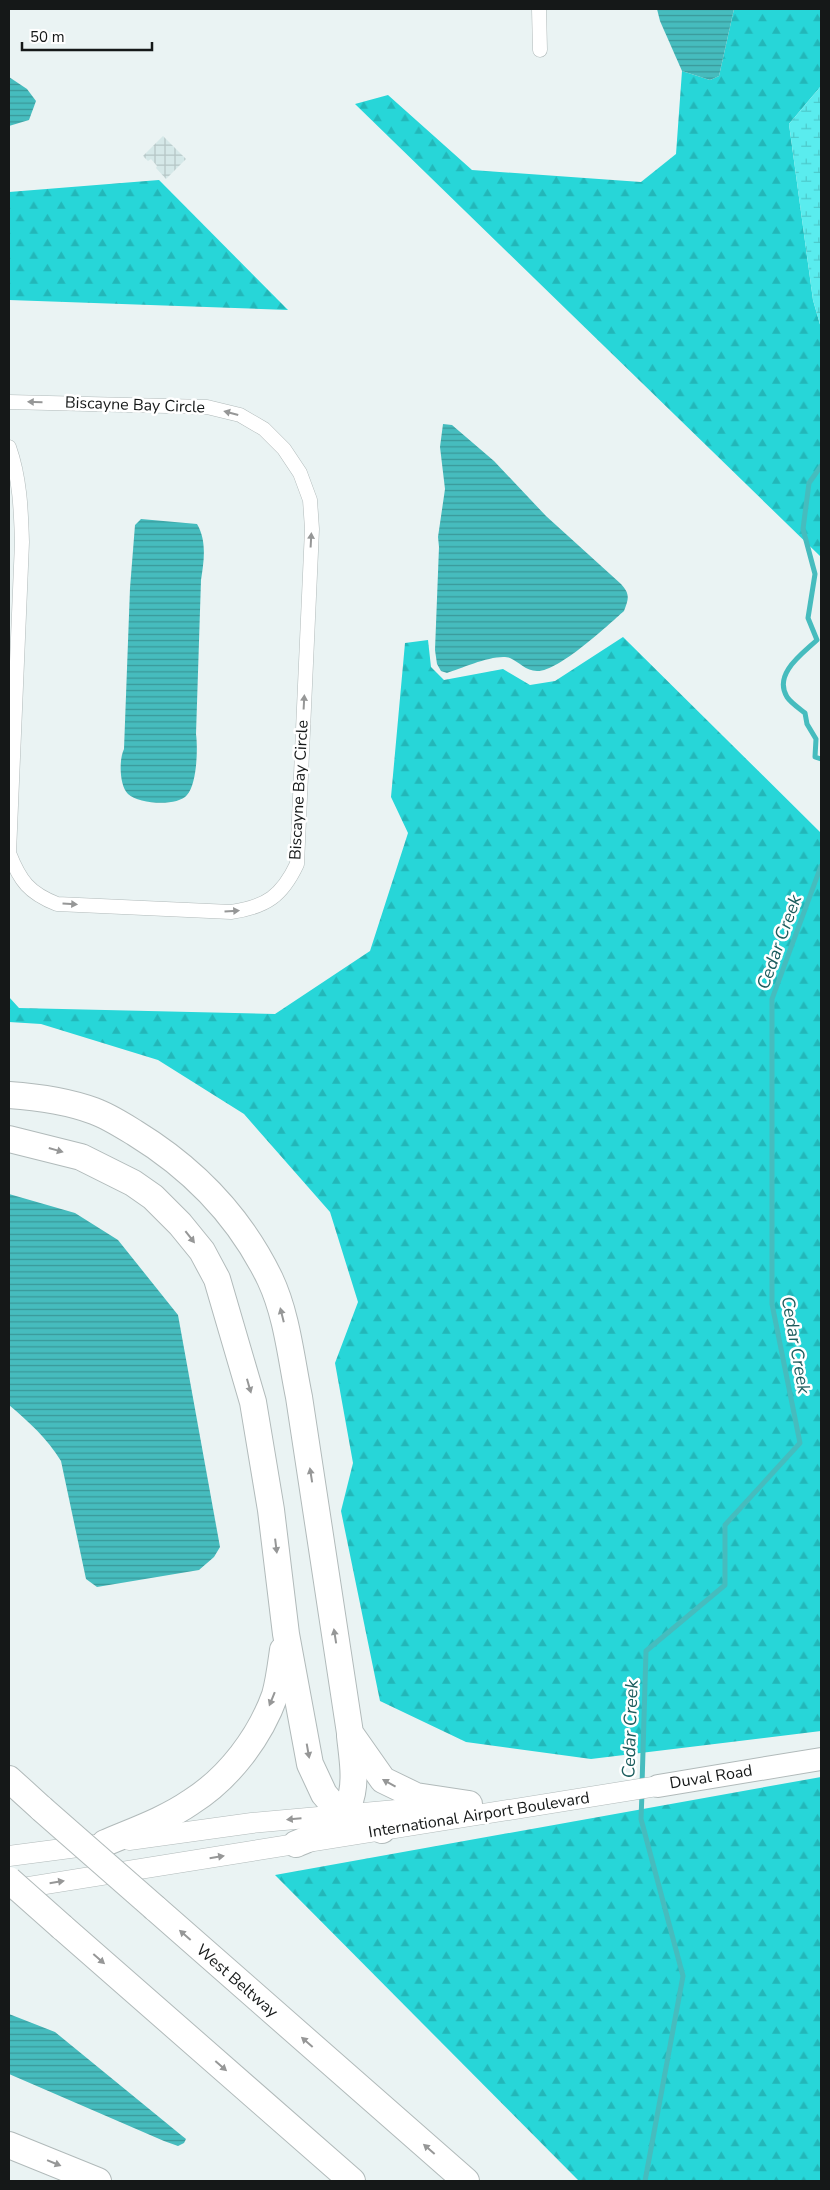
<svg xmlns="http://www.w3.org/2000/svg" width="830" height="2190" font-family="'Nunito Sans',sans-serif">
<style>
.industrial{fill:url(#industrial-grid)}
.forest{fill:url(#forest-firs)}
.wetland{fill:url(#wetland-marsh)}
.water{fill:url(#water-rules)}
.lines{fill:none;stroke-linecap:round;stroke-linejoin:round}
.stream{stroke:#46bcbe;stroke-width:5}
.street-casing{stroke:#b1baba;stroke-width:15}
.secondary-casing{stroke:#b1baba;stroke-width:21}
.primary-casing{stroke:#b1baba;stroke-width:24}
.highway-casing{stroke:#b1baba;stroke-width:28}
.street{stroke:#fff;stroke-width:14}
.secondary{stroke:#fff;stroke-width:20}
.primary{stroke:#fff;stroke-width:22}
.highway{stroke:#fff;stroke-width:26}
.highway-bridge-casing{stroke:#b1baba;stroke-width:28;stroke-linecap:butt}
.highway-bridge{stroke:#fff;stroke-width:26}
.oneway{fill:#969797}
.labels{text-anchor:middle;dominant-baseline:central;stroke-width:5;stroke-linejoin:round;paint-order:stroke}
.street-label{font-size:16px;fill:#151818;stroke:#fff}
.water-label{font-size:18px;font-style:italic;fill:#1c5d5e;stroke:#fff}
</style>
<defs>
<pattern id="industrial-grid" width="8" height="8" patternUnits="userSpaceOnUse" patternTransform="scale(1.25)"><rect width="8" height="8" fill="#d5e8e8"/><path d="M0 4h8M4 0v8" fill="none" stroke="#b6c6c6"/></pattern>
<pattern id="forest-firs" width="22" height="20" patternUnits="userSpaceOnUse" patternTransform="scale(1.25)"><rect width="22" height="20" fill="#27d6d8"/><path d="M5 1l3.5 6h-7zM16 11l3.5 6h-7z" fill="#22b7b9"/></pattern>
<pattern id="wetland-marsh" width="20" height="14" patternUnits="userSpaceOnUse" patternTransform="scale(1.25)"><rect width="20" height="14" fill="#5aecee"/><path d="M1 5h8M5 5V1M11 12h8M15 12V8" fill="none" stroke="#4dcacb"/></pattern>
<pattern id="water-rules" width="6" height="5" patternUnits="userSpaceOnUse" patternTransform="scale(1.25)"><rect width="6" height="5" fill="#46bcbe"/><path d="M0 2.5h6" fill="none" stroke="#399899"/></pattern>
</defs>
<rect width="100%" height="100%" fill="#eaf3f3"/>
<polygon class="industrial" points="163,136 186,159 166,179 156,168 157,166 151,159 148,161 143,156"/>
<g class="forest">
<polygon points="734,9 821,9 821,86 789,124 813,300 821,328 821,557 355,104 388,95 472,170 641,182 676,154 682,71 710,80 719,76"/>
<polygon points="159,180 288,310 9,300 9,192"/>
<polygon points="623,637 821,833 821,1731 591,1759 466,1742 380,1701 341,1511 353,1463 335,1363 358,1302 330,1212 244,1114 158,1060 41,1024 9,1022 9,997 19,1008 275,1014 370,951 408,833 391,797 405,643 428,640 431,667 444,680 503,669 530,685 555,681"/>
<polygon points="821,1777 821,2181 579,2181 275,1875"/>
</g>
<polygon class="wetland" points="821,86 821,328 813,300 789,124"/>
<g class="water">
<polygon points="657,9 734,9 719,76 710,80 682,71 660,21"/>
<polygon points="9,77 27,89 36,101 29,120 9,126"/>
<path d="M443,424L452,425L494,461L546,516L621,584C630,594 629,598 624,611C607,626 558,672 537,671C526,671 519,662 510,658C496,653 462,668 447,673L441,671L437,664L435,650L439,547L438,537L445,489L440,447Z"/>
<path d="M141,519L197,524C207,541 204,561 201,580L196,734C198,748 197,784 187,795C177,807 139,804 128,794C119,785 119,759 124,749L130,588L135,525Z"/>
<path d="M9,1194L75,1213L118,1240L178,1315L220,1547L214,1557L199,1570L97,1587L86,1579L61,1461C47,1438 29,1422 9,1405Z"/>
<polygon points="9,2014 55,2032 181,2135 186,2139 184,2143 178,2146 164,2141 9,2074"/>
</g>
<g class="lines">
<g class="stream">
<path d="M821,466L809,483L803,529L815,574L808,618L817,640C802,654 773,674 787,697C791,703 800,709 805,713L807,724L816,739L815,757L821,759"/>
<polyline points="642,1785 646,1651 725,1585 725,1525 800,1443 772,1304 772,999 821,866"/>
<polyline points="642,1793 641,1819 683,1976 645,2181"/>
</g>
<defs>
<g id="street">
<polyline points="539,9 540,50"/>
<path d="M9,402L207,407L240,415L264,429L284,449L300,473L310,500L312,529L297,864C282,896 266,907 231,912L57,904C29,893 20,881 9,853L22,542C21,510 20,478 9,447"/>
</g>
<g id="secondary">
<polyline points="129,1840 252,1823 441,1806"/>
<polyline points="9,1856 93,1845"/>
<polyline points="9,1890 658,1786"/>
</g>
<polyline id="primary" points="658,1786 821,1759"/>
<g id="highway">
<path d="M9,1095C38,1097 67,1101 94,1111C108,1116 122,1125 135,1133C192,1168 240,1217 270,1279C287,1315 291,1358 299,1397L350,1733L383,1780L416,1796L469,1804"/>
<polyline points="9,1139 81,1157 133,1183 153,1197 180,1224 202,1251 217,1279 253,1402 271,1510 286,1634 310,1764 324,1794 342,1815 382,1830"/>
<polyline points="9,1779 42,1809"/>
<path d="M105,1843C133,1831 165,1820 191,1802C229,1778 260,1737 275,1695C279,1681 281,1664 283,1650"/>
<path d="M296,1844C305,1840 316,1836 324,1831C362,1808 354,1773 350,1736"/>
<polyline points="155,1908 466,2181"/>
<polyline points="62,1927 352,2181"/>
<polyline points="9,2145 98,2181"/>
</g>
</defs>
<use href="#street" class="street-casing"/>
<use href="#secondary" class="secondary-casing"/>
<use href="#primary" class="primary-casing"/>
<use href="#highway" class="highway-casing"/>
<use href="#street" class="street"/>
<use href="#secondary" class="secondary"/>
<use href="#primary" class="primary"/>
<use href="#highway" class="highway"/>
<defs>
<g id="highway-bridge">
<polyline points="42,1809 155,1908"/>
<polyline points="9,1880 62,1927"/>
</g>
</defs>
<use href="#highway-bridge" class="highway-bridge-casing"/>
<use href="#highway-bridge" class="highway-bridge"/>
</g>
<defs><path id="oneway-solid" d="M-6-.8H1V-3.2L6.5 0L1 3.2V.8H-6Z" transform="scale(1.25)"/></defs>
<g class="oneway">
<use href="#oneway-solid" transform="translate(35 402) rotate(-179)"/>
<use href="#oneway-solid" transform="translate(231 413) rotate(-165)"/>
<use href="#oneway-solid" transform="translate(311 540) rotate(-87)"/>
<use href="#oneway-solid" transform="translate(304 702) rotate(-87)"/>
<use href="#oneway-solid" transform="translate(70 904) rotate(3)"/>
<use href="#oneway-solid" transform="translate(232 911) rotate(-4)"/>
<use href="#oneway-solid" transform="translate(56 1150) rotate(16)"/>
<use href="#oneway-solid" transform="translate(190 1237) rotate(52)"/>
<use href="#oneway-solid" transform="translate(282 1315) rotate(-104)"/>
<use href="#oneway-solid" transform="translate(249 1386) rotate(74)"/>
<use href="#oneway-solid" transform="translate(311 1475) rotate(-99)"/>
<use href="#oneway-solid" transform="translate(276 1546) rotate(83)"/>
<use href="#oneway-solid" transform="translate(335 1636) rotate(-99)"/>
<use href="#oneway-solid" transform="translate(272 1699) rotate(112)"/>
<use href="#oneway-solid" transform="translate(308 1751) rotate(80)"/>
<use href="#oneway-solid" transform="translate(389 1783) rotate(-151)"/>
<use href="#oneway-solid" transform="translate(294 1819) rotate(175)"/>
<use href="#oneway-solid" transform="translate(217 1857) rotate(-9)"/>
<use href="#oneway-solid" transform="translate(57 1882) rotate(-9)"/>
<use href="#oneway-solid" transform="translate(185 1935) rotate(-139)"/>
<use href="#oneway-solid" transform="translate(99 1959) rotate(41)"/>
<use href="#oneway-solid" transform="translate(307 2042) rotate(-139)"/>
<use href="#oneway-solid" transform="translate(221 2066) rotate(41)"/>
<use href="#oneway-solid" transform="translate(429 2149) rotate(-139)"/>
<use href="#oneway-solid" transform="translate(54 2163) rotate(22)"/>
</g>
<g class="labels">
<g class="street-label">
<text transform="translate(135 405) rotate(2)">Biscayne Bay Circle</text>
<text transform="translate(299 790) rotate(-87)">Biscayne Bay Circle</text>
<text transform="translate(711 1777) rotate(-9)">Duval Road</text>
<text transform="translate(479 1815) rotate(-9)">International Airport Boulevard</text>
<text transform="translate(237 1981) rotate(41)">West Beltway</text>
</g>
<g class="water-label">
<text transform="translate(779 942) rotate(-70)">Cedar Creek</text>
<text transform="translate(796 1345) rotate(80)">Cedar Creek</text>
<text transform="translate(630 1729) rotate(-88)">Cedar Creek</text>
</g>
</g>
<rect width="830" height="2190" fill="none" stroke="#151818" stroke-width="20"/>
<path d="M22 42v8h130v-8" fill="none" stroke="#151818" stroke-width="2.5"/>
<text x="30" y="42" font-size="15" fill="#151818" stroke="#ffffff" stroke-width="4" paint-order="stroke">50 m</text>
</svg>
